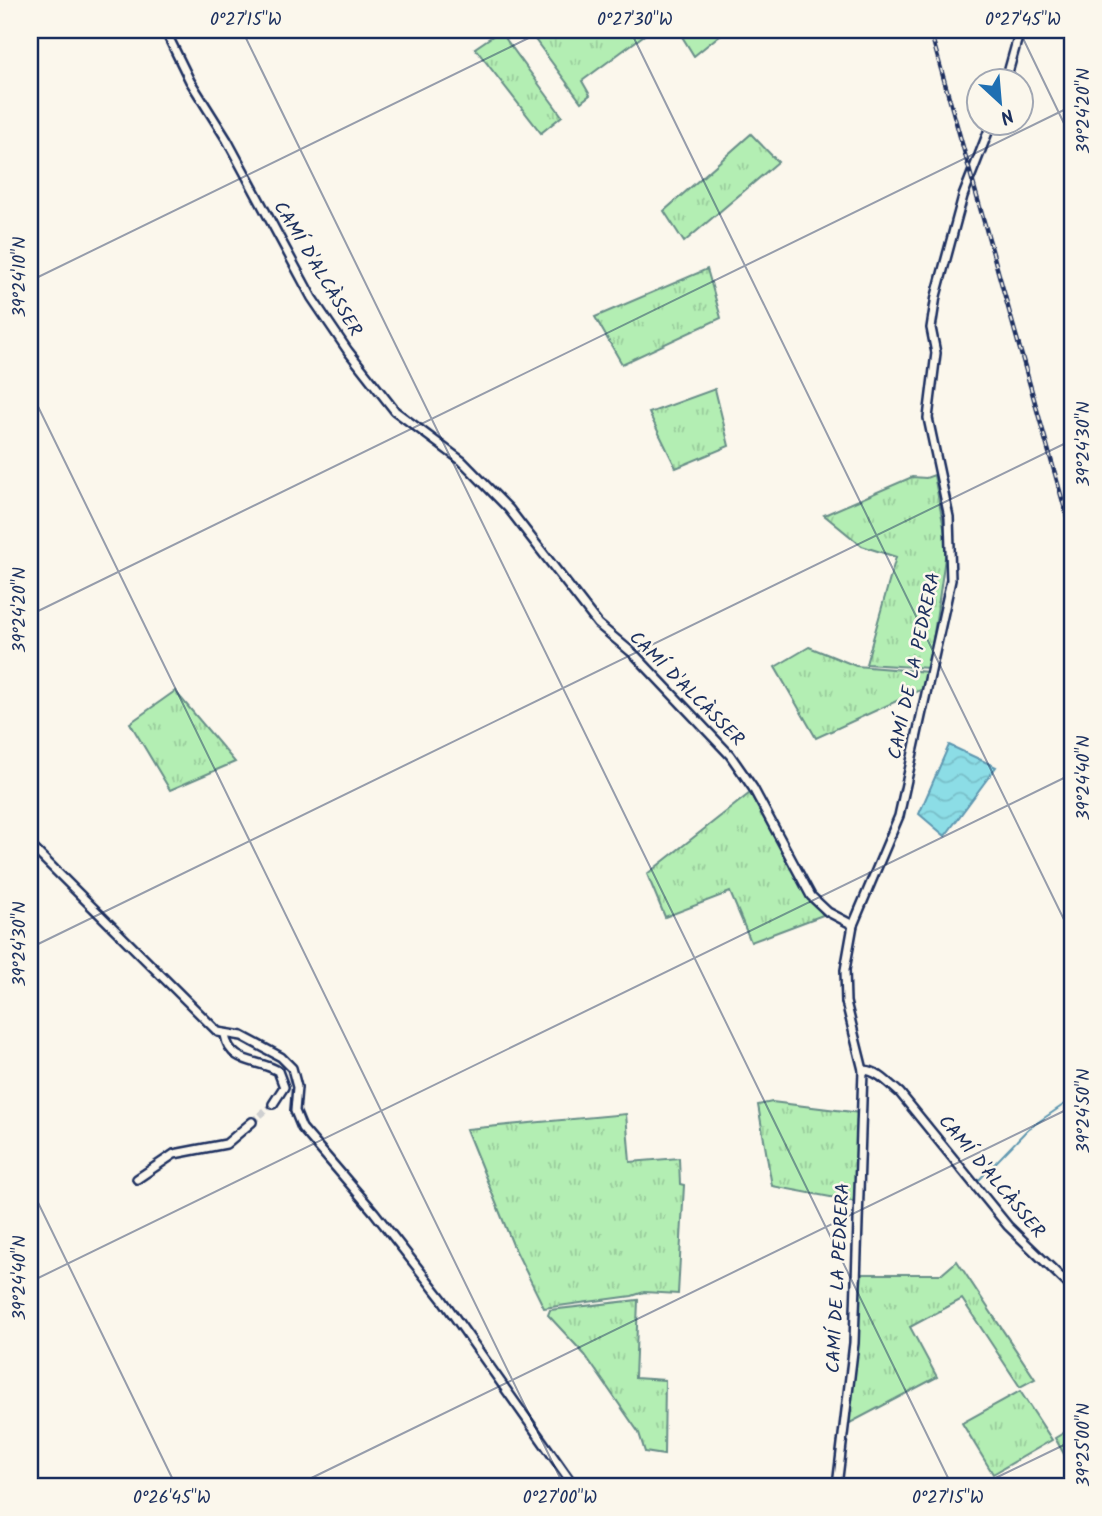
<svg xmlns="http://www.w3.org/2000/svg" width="1102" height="1516" font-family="Kalam,sans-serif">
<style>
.grass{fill:url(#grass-tufts);stroke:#678e88;stroke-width:2}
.water{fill:url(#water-waves);stroke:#5f97b0;stroke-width:2}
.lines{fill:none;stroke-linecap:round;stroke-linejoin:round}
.stream{stroke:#5f97b0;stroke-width:2}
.minor-tunnel{stroke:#cecfd0;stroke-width:7;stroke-dasharray:7 3.5;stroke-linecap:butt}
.minor-casing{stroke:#1b2f5e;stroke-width:12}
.minor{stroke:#fbf7ec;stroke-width:7}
.rail-casing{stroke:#1b2f5e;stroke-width:4.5}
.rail{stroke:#fbf7ec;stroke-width:2;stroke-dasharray:5;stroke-linecap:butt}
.ticks{fill:none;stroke:#1b2f5e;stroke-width:2;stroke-opacity:0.45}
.labels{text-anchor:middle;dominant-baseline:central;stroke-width:5;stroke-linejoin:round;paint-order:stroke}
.street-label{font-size:19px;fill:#1b2f5e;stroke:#fbf7ec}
.neatline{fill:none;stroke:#1b2f5e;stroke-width:2.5}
.ticks-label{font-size:18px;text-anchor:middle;fill:#1b2f5e}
</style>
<defs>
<pattern id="grass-tufts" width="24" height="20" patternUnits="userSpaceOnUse" patternTransform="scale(1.75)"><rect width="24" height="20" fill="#b3eeb3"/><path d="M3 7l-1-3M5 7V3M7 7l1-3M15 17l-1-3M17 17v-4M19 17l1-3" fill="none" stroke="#99cc9c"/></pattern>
<pattern id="water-waves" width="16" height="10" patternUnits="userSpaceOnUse" patternTransform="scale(1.75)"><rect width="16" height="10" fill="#8cdde6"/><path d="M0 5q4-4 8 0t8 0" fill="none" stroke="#78bec8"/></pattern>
</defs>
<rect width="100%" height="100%" fill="#fbf7ec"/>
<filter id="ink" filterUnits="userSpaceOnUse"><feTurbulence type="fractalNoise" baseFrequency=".0143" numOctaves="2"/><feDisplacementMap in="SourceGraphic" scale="14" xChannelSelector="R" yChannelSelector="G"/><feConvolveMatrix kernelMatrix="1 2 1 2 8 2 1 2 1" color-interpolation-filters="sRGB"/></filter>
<g filter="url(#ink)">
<g class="grass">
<polygon points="528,30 651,30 582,81 590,95 581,102"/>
<polygon points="678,30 726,30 694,56"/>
<polygon points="500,31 562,116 541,133 475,48"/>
<polygon points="751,134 778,162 684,242 664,211"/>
<polygon points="707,269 721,318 622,364 595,317"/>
<polygon points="715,389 729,446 676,468 649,413"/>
<polygon points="934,475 947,544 929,668 866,664 896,557 862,546 824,515 912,477 926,478"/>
<polygon points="809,647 856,666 928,672 925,688 816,738 775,667"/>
<polygon points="175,691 235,762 170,790 130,723"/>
<polygon points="750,793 800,883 823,915 751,942 730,892 665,917 647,874"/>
<polygon points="772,1102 860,1113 857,1202 772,1186 758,1105"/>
<polygon points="626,1114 630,1162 679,1158 680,1184 684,1185 678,1294 644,1292 632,1296 544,1308 513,1245 466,1129"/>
<polygon points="957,1261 1035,1379 1020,1387 962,1299 910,1327 937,1377 848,1424 862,1274 942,1274"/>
<polygon points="638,1300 635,1378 665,1380 664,1455 645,1452 639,1433 585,1355 548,1315 550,1310"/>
<polygon points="1020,1391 1052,1440 993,1474 962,1423"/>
<polygon points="1072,1428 1072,1468 1055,1438"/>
</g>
<polygon class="water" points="949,745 996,767 945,836 919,814"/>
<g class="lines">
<polyline class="stream" points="978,1181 1028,1129 1072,1099"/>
<polyline class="minor-tunnel" points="252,1122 273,1104"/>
<defs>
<g id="minor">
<polyline points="165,30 190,81 227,140 312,298 348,351 395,411 462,461 509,509 598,624 636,656 730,755 753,788 811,896 828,912 853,925"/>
<polyline points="1006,80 1020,30"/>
<path d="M992,122L963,196L936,296L931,328L936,353L928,418L949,517L951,580L899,816L853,925L845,970L846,1002L863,1070C877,1070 889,1084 900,1093L1008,1226L1072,1288"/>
<polyline points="30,845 218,1032 242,1036 281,1057 292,1068 297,1087 295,1111 302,1128 374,1212 442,1299 574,1486"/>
<path d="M225,1035C230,1065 259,1059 278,1071L284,1087L273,1104"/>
<polyline points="137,1179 174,1154 226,1144 252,1122"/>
<polyline points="837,1486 854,1343 863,1070"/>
</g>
</defs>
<use href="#minor" class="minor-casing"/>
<use href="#minor" class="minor"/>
<defs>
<polyline id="rail" points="930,30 1072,534"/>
</defs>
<use href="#rail" class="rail-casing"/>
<use href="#rail" class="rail"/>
</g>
</g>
<path class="ticks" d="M242,30L952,1486M630,30L1072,936M1019,30L1072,140M30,281L545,30M30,390L564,1486M30,615L1072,106M30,948L1072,440M30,1186L176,1486M30,1282L1072,774M295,1486L1072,1107M979,1486L1072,1441"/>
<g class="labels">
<g class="street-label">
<text transform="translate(317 269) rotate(59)">CAMÍ D'ALCÀSSER</text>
<text transform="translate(915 666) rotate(-78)">CAMÍ DE LA PEDRERA</text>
<text transform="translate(686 689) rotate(45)">CAMÍ D'ALCÀSSER</text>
<text transform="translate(991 1177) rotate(50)">CAMÍ D'ALCÀSSER</text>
<text transform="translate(839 1278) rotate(-87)">CAMÍ DE LA PEDRERA</text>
</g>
</g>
<rect width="1102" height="1516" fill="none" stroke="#fbf7ec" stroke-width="77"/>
<g transform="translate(1000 102) rotate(154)"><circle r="33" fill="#fbf7ec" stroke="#a1a7b3" stroke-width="2"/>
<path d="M0-5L12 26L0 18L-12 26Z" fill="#1f6fb2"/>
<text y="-10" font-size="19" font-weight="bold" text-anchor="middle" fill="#1b2f5e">N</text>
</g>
<rect x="38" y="38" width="1026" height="1440" class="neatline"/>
<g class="ticks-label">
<text x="246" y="25">0°27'15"W</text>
<text x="635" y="25">0°27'30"W</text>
<text x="1023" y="25">0°27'45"W</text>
<text transform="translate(1083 111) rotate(-90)" y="6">39°24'20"N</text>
<text transform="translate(19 277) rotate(-90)" y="6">39°24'10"N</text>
<text transform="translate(1083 444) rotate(-90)" y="6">39°24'30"N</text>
<text transform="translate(19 610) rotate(-90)" y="6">39°24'20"N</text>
<text transform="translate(1083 778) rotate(-90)" y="6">39°24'40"N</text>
<text transform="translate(19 944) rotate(-90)" y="6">39°24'30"N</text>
<text transform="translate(1083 1111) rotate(-90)" y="6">39°24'50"N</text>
<text transform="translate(19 1278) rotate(-90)" y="6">39°24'40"N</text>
<text transform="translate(1083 1445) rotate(-90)" y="6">39°25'00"N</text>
<text x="172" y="1503">0°26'45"W</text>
<text x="560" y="1503">0°27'00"W</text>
<text x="948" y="1503">0°27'15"W</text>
</g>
</svg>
